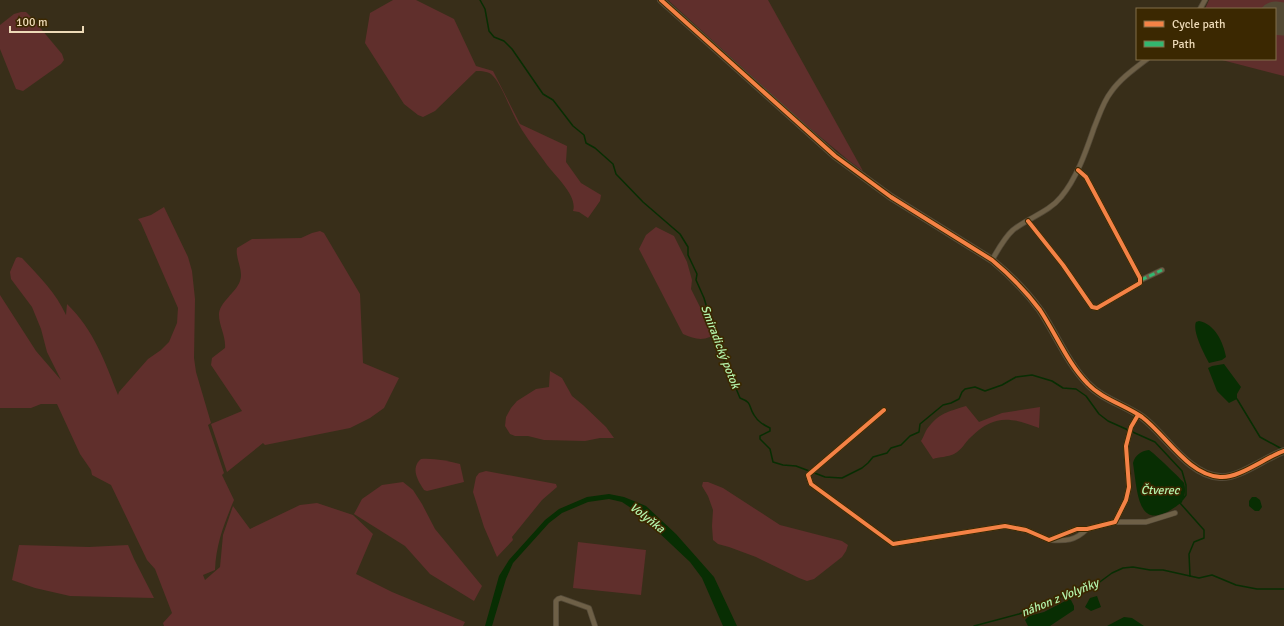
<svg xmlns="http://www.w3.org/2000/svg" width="1284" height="626" font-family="Signika,sans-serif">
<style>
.green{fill:#602f2c}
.water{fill:#082e03}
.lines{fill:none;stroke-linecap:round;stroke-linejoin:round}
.stream{stroke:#082e03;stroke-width:1.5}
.runway{stroke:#534934;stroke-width:33}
.minor-casing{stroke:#544a38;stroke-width:6}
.tertiary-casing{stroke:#544a38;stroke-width:8}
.minor{stroke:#6e6047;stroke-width:4.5}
.tertiary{stroke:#6e6047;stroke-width:6}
.quiet{stroke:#33b770;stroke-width:3;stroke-dasharray:6 3;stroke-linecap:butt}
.cycleway-casing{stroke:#3b2801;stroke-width:6}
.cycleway{stroke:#f48246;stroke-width:4}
.labels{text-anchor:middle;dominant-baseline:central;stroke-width:3.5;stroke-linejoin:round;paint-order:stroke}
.water-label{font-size:12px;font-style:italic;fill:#b4f4ac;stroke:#3b2801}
</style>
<rect width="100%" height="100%" fill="#382e19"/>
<g class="green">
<path d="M393,0H416L454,19L476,66L493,71L520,124L567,146L566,162L581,183L601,195L600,201L588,218L579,212L573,211C578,196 556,177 547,165C538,152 527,139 519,125C511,112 502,85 493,76C489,71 481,71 476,71L435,111L423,117L418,115L404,104L365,43L370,13Z"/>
<polygon points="668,0 768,0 863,171 848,160 799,119"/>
<polygon points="1209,0 1284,0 1284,76 1218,59 1275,59 1275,9 1205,9"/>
<polygon points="21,12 26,12 32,18 62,54 64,60 61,64 23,91 16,89 0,49 0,25 14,14"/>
<path d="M164,207L188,257L192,271L195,299L194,358L196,372L211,423L208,425L224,473L222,475L234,500C224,524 216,544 215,570L203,575L205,580L220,567L223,535L233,506L250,529L300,505L317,503L353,515L373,534L356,574L392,592L465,622L463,626H164L163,623L172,613L155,569L147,560L111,485L92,475L91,470L80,454L57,404H41L31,408H0V295L36,351L61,380L47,352L41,329L32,307L11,279L10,272L16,258L18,257L22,258C39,276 56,293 66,315L67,304C94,330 105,362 118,395L119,392L148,359L161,350L169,342L177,323L178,308L141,223L138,219L151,215Z"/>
<path d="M656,227L674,236L687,262L692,280L691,289L710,327V337C700,341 693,338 683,334L639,249L646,235Z"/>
<path d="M320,231L324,233L360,294L363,363L399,378L384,408L370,418L350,428L265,445L263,443L227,472L211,424L242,411L211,365L212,358L225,348C226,336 219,326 219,315C219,302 236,293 240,281C244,270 235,259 237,248L252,239L301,238L312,233Z"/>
<polygon points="550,371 562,378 572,396 583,405 606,427 614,438 600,438 585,441 544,440 528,436 515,436 510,434 505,426 506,417 511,408 517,401 536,389 549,387"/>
<path d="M966,406L979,422L1002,413L1040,407L1039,428C1011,417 994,414 971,437C965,442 962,450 954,454C948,457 939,457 933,459L921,441C924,436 925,432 927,429C939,413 947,412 966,406Z"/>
<path d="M421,459C434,458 447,461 460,464L464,482L427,491L424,490C418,481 410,468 421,459Z"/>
<polygon points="486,471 556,484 557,487 542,500 512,537 513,540 497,557 484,527 473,492 476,477 479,473"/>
<polygon points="403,482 413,490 422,504 435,529 482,586 474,601 430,574 405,546 354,514 362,499 382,485"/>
<polygon points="703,482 708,482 723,488 780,525 842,541 848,545 846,551 842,557 814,579 807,581 799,578 756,557 729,547 718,544 713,540 712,526 713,510 708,496 702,486"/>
<polygon points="578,542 646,550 641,595 573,588"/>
<polygon points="19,545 89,547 128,545 134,559 154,598 70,596 35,588 12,580"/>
</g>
<g class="water">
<path d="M1199,321C1215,324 1223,342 1226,357L1222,360L1209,363C1204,354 1192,331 1196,322Z"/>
<polygon points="1224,364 1241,387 1237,394 1237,399 1229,403 1217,391 1208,368 1212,366"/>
<path d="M1149,450C1153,452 1183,481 1184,483C1186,490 1185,496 1182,502C1138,537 1138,497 1133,463C1135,455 1141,451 1149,450Z"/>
<polygon points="609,494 624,497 646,506 676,534 714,577 737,626 723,626 702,578 690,562 637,512 622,502 609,499 588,502 562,513 549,523 513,563 506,579 492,626 485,626 499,576 509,560 545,520 559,509 587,497"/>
<polygon points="1252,497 1256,497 1260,500 1262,507 1259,511 1255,511 1249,506 1249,501"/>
<polygon points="1097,596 1101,607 1091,611 1085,607 1090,598"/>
<polygon points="1069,599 1071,600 1074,606 1074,610 1050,626 1028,626 1025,620 1029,616 1044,612"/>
<polygon points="1124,617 1132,618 1144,626 1107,626"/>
</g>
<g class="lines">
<g class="stream">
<path d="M480,0L485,9L489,31L494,37L504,41L512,49L543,94L553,100L573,126L584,135L586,143L595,148L613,164L616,174L643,202L680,234L688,247V255L697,274L696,280L704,298L719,348L740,398C753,403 748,406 754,415C758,422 764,425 770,428V431L760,436V439L770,449L773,462L783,465L796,466L825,477L842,478L862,468L868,463L873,457L887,453L891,448L901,445L910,436L919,432L920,424L943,405L951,403L959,399L962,392L965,389L975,387L985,391L1002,385L1016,377L1032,375L1052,381L1063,388L1076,389L1086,396L1099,414L1108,421L1155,442L1182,471L1186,485V495L1183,499"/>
<polyline points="1237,399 1260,437 1282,449"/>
<polyline points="1181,502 1180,503 1204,530 1204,538 1194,542 1189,554 1190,576 1199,578 1212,575 1236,585 1257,589 1284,589"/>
<polyline points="974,626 1019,614 1053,601 1071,591 1097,584 1112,573 1123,568 1133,567 1150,570 1163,570 1190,576"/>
</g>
<polyline class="runway" points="1275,18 1284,19"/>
<defs>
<g id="minor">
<polyline points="1200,9 1205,0"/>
<polyline points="1028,221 1063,265 1092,307 1097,308 1140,283 1140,278 1086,177 1078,170"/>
<path d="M992,260C998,250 1004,238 1013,230C1028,218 1049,212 1061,197C1077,178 1086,151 1094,128C1099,116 1103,102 1111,92C1120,79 1134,69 1147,59"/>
<polyline points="1141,280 1162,270"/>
<polyline points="884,410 808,475 811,484 893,544 1005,526 1026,530 1049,540 1077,529 1087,529 1115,522 1126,500 1129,487 1126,446 1131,427 1138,415"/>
<polyline points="1115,522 1146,522 1175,513"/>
<path d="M1050,540C1066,541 1075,541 1087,529"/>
<polyline points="556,626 556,601 558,599 561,598 589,608 595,626"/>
</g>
<path id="tertiary" d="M661,0L835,156L891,197L992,260C1010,275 1026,291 1040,310C1056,334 1068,364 1088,384C1102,399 1125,405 1142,417C1166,435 1188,475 1220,477C1238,479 1266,457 1284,451"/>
</defs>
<use href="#minor" class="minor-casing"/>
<use href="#tertiary" class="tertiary-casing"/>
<use href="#minor" class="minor"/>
<use href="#tertiary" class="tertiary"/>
<polyline class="quiet" points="1141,280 1162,270"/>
<defs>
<g id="cycleway">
<path d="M661,0L835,156L891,197L992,260C1010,275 1026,291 1040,310C1056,334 1068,364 1088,384C1102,399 1125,405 1142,417C1166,435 1188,475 1220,477C1238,479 1266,457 1284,451"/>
<polyline points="1028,221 1063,265 1092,307 1097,308 1140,283 1140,278 1086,177 1078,170"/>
<polyline points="884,410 808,475 811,484 893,544 1005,526 1026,530 1049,540 1077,529 1087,529 1115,522 1126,500 1129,487 1126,446 1131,427 1138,415"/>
</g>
</defs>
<use href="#cycleway" class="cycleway-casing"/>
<use href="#cycleway" class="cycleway"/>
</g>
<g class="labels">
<g class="water-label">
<text transform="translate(720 347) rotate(69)">Smiradický potok</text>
<text x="1160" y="490">Čtverec</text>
<text transform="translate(647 518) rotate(38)">Volyňka</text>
<text transform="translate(1060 598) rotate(-22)">náhon z Volyňky</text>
</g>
</g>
<rect x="1136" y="8" width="140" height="52" fill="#3b2801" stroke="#826f4a"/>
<rect x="1144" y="21" width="20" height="6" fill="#f48246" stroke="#826f4a"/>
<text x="1172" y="28" font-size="12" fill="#eddab8">Cycle path</text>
<rect x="1144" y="41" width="20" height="6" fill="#33b770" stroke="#826f4a"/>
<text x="1172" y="48" font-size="12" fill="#eddab8">Path</text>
<path d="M10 26v6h73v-6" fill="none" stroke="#eddab8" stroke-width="2"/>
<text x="16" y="26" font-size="12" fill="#eddab8" stroke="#3b2801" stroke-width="3" paint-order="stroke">100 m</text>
</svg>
